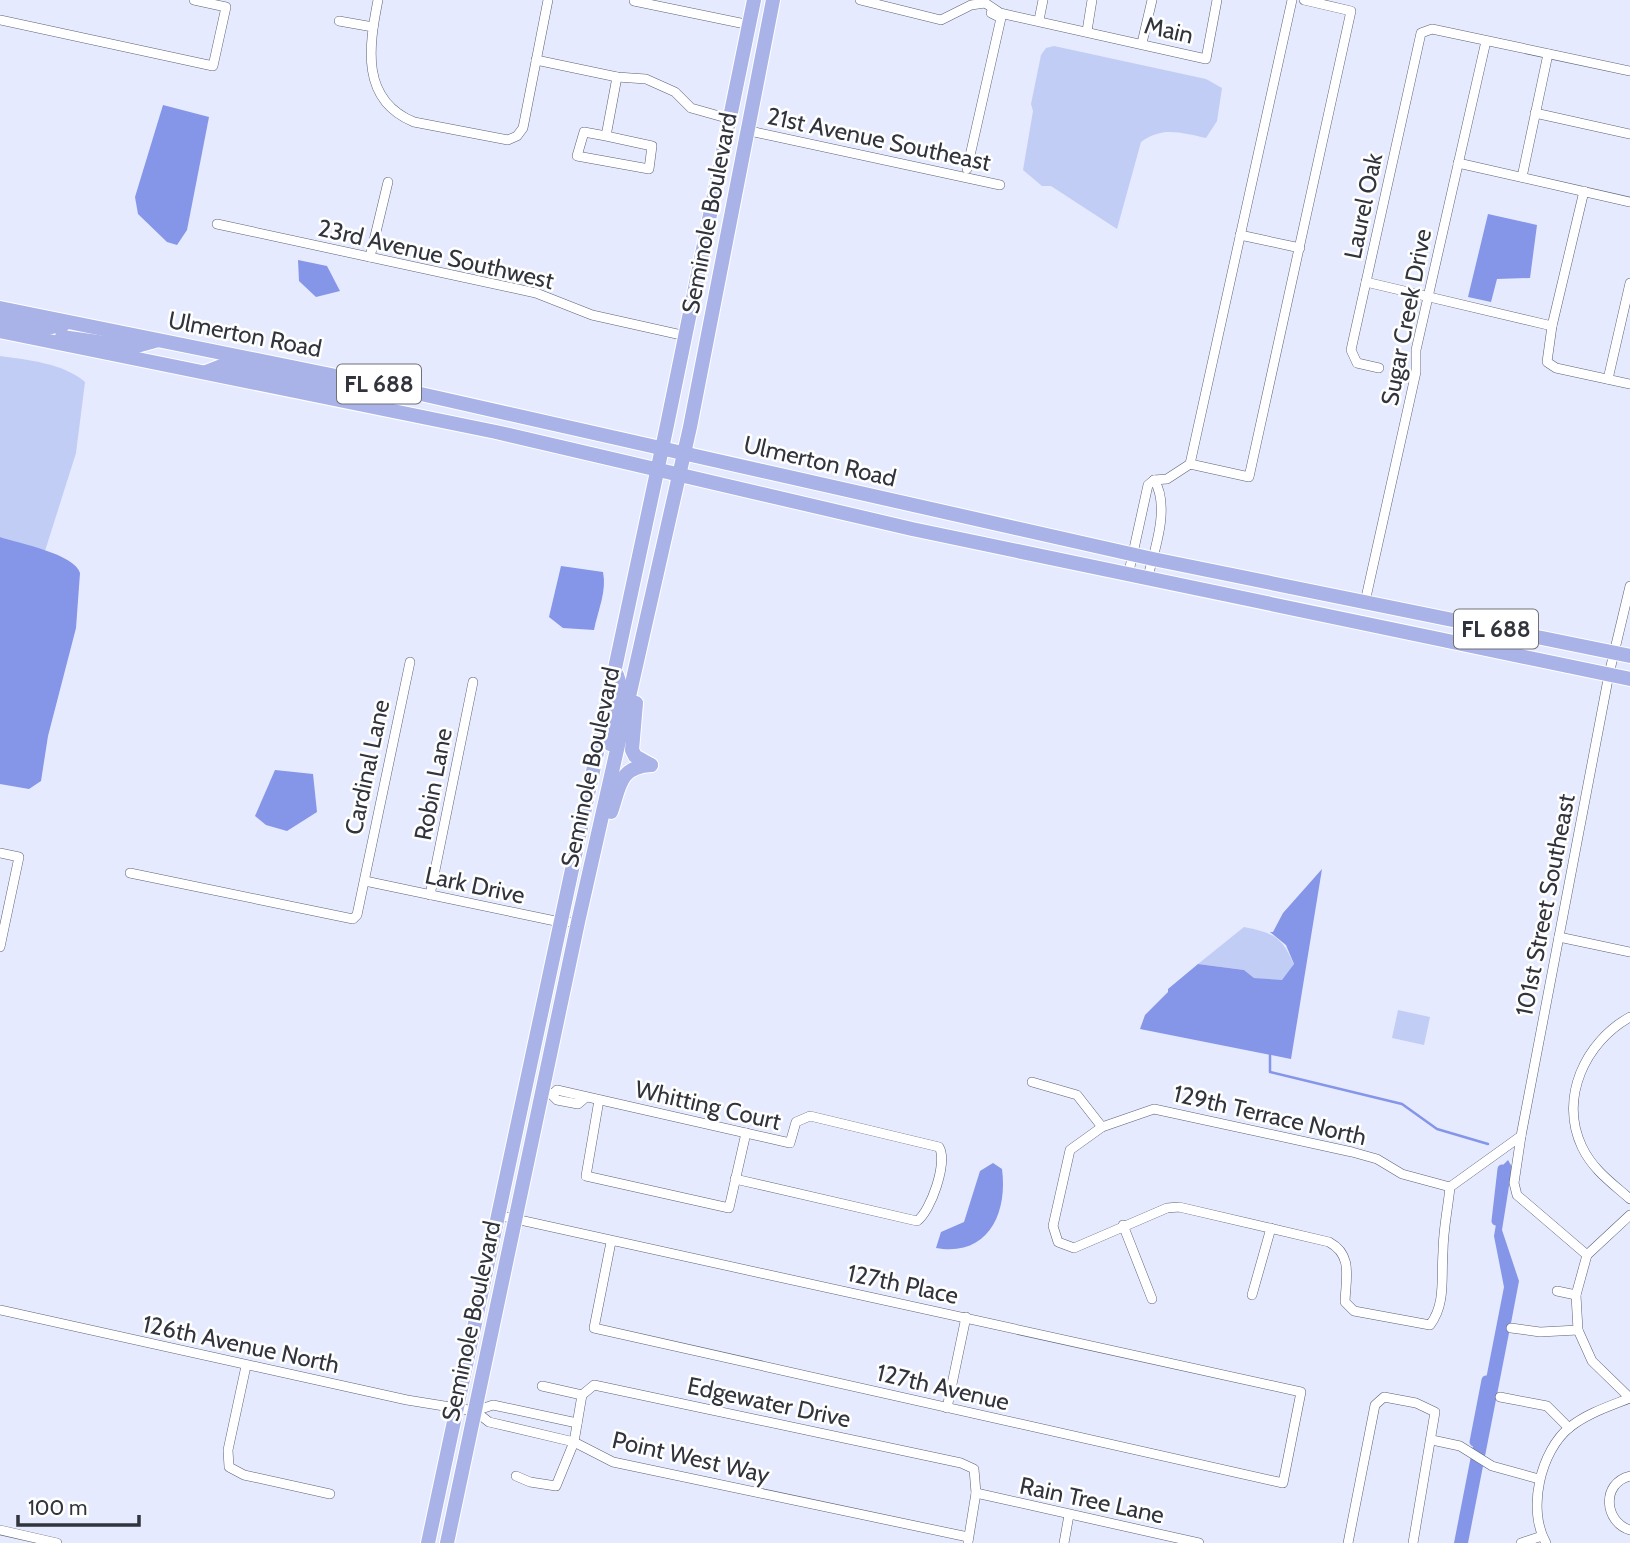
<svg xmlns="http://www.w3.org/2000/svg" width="1630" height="1543" font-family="Cabin,sans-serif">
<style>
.green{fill:#c2cdf6}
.water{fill:#8595e8}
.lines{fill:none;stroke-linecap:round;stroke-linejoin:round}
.stream{stroke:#8595e8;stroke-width:2.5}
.canal{stroke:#8595e8;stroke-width:9}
.street-casing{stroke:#5c6176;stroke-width:10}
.primary-casing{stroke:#fff;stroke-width:16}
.street{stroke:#fff;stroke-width:9}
.primary{stroke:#aab3e8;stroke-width:14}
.labels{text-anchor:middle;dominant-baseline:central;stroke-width:5;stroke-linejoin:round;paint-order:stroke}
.shield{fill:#fff;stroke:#707177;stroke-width:2}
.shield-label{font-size:23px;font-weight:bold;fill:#32343d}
.street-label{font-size:24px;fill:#32343d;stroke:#fff}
</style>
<rect width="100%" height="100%" fill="#e5eafe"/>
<g class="green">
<path d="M1054,46L1206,79L1222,88L1217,121L1206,138C1181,133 1163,126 1141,142L1117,229L1051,186H1042L1023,170L1033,111L1031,104L1041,55L1046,48Z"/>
<path d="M0,356C28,360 63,363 85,382L76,453L45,551L0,537Z"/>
<path d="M1244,927C1273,933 1282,936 1294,965L1282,981L1254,978L1244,970L1198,964Z"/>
<polygon points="1398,1010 1430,1017 1424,1045 1392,1038"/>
</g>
<g class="water">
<polygon points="163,105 209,117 187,230 177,245 167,242 138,214 135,197"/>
<polygon points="1488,214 1537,225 1530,278 1497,279 1491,302 1468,297"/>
<polygon points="298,260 327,266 340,291 316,297 299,281"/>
<path d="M0,537C18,543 75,554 80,573L76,628L48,736L41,781L29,789L0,784Z"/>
<path d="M561,566L603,572C607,591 598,610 594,630L563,628L549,617Z"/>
<polygon points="275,770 313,774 317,812 287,831 266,825 255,816"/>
<polygon points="1322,869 1291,1059 1140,1029 1145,1015 1168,992 1168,989 1198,964 1244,970 1254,978 1282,980 1294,964 1286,945 1270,932 1273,932 1283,913"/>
<polygon points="1508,1160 1512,1167 1502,1230 1519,1281 1511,1323 1508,1324 1509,1333 1485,1456 1479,1453 1475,1461 1483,1466 1468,1543 1454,1543 1504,1287 1494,1236 1503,1183 1498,1170"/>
<path d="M993,1163L1002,1169C1008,1215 987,1257 936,1248L941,1232L964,1222L980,1171Z"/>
</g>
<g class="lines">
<polyline class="stream" points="1270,1052 1270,1072 1402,1104 1437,1129 1488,1144"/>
<g class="canal">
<polyline points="1496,1221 1502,1169"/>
<polyline points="1474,1442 1486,1380"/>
</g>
<defs>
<g id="street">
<path d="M378,0C369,46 360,100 414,122L508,140L517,136L523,128L548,0"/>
<polyline points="860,0 941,20 971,5 985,3"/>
<polyline points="981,0 1000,13 1206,59 1217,0"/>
<polyline points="1292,0 1190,464 1249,477 1351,11 1304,0"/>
<polyline points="634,1 750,25"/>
<polyline points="0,20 213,66 226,7 194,0"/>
<polyline points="1039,20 1043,0"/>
<polyline points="339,21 373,27"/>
<polyline points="1087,31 1092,0"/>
<polyline points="1142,43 1152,0"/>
<polyline points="536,60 617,77 646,79 675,92 691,108 730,119"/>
<polyline points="1535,113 1630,134"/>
<polyline points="750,131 1000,185"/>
<polyline points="606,136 652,146 649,169 577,156 584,132 606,136 617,77"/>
<polyline points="1458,163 1630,202"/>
<polyline points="967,169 1001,18 991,13"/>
<polyline points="1522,177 1548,54"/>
<polyline points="1584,191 1552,326 1547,362 1556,368 1630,384"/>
<polyline points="217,224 536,293 592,315 686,336"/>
<polyline points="1240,235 1300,248"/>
<polyline points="370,257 388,182"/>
<polyline points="1366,282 1552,326"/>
<polyline points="1379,368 1357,363 1351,350 1421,33 1432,29 1630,71"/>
<polyline points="1608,379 1630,283"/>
<polyline points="1128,576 1148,485 1154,480 1167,479 1190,464"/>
<path d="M1147,580C1154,552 1171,506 1154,480"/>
<polyline points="1365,602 1416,372 1416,350 1486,41"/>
<polyline points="0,853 19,857 0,947"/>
<polyline points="130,873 353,919 357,915 410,662"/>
<polyline points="365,881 560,922 578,922"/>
<polyline points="430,895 473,682"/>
<polyline points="1559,937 1630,952"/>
<path d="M1630,1017C1585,1042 1559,1098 1582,1147C1593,1170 1612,1183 1630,1199"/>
<polyline points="1032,1082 1077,1095 1102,1127"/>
<polyline points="550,1093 557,1100 578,1104 585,1098"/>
<path d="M553,1094L557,1090L790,1143L796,1122L810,1116L939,1147C948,1162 931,1211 917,1221L735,1179"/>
<polyline points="599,1100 586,1176 729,1208 746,1133"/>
<polyline points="1521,1136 1514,1183 1517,1195 1587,1255"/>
<path d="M1450,1187C1448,1208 1443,1230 1443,1252C1441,1278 1446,1304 1430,1325L1354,1311L1345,1302C1346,1277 1353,1255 1329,1242L1179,1207L1167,1208L1074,1248L1058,1242L1053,1226L1070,1150L1102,1127L1154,1109L1352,1152L1377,1159L1402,1174L1450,1187L1521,1136L1609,674L1630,586"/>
<polyline points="497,1215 1301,1392 1283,1483 594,1328 611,1242"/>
<polyline points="1630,1215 1587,1255 1576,1295 1578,1330 1592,1361 1630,1398"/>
<polyline points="1123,1225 1152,1299"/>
<polyline points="1557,1291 1576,1295"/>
<polyline points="1252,1295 1271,1228"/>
<polyline points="0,1310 407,1400 475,1411 489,1422 574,1442 613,1462 968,1537"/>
<polyline points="1511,1328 1540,1332 1578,1330"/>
<polyline points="246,1366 228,1450 229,1467 244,1475 330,1494"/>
<polyline points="542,1386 582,1395"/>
<polyline points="1500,1397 1547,1406 1569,1428"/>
<polyline points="947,1408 966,1317"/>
<polyline points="475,1411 493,1405 577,1423"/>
<polyline points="1432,1440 1460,1446 1492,1466 1539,1479"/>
<polyline points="516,1476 530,1482 556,1486 574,1442 582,1395 594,1385 961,1463 974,1469 976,1493 968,1542"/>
<path d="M1630,1476C1601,1483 1604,1522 1630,1530"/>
<polyline points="976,1493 1199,1543"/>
<polyline points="0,1530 57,1543"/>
<polyline points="1064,1543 1069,1515"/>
<polyline points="1348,1543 1375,1405 1384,1397 1416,1403 1435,1412 1413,1543"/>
<polyline points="1521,1543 1542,1536"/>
<path d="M1546,1543C1527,1510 1540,1451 1570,1427C1588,1413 1610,1406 1630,1398"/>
</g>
<g id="primary">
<polyline points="0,308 390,387 1153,559 1630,656"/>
<polyline points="0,320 45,328 63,325"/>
<polyline points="0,331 496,432 912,529 1630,679"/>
<polyline points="62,337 133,347 155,341"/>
<polyline points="206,372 224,365 349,389 371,388"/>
<polyline points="636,703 632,750 635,756 651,765"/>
<polyline points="610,744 620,685 617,675"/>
<path d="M611,812C620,786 619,767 651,765"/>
<polyline points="428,1543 667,425 754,0"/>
<polyline points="447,1543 578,922 690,427 773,0"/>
</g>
</defs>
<use href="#street" class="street-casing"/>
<use href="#primary" class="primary-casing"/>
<use href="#street" class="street"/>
<use href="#primary" class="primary"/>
</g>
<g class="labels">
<g class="shield">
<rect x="337" y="364.5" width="84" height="39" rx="5"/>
<rect x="1454" y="609.5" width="84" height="39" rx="5"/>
</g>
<g class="shield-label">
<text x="379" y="384">FL 688</text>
<text x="1496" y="629">FL 688</text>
</g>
<g class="street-label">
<text transform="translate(1169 30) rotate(13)">Main</text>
<text transform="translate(879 139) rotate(12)">21st Avenue Southeast</text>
<text transform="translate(1363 206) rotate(-78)">Laurel Oak</text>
<text transform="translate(709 213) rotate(-79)">Seminole Boulevard</text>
<text transform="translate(436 254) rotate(13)">23rd Avenue Southwest</text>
<text transform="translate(1406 317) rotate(-79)">Sugar Creek Drive</text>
<text transform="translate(245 334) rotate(11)">Ulmerton Road</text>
<text transform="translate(820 461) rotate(13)">Ulmerton Road</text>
<text transform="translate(367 767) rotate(-78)">Cardinal Lane</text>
<text transform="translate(590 767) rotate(-78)">Seminole Boulevard</text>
<text transform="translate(433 784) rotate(-79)">Robin Lane</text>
<text transform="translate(475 885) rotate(12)">Lark Drive</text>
<text transform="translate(1545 905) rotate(-79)">101st Street Southeast</text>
<text transform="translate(708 1105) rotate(13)">Whitting Court</text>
<text transform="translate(1270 1115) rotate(13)">129th Terrace North</text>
<text transform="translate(903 1284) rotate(12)">127th Place</text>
<text transform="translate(471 1321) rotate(-78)">Seminole Boulevard</text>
<text transform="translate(241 1344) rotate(12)">126th Avenue North</text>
<text transform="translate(943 1387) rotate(13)">127th Avenue</text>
<text transform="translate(769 1402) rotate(12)">Edgewater Drive</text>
<text transform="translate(691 1457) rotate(13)">Point West Way</text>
<text transform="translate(1092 1500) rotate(12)">Rain Tree Lane</text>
</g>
</g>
<path d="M18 1515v10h121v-10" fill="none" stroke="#32343d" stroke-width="3.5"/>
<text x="28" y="1515" font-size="21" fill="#32343d" stroke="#ffffff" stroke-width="5" paint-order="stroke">100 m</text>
</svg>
